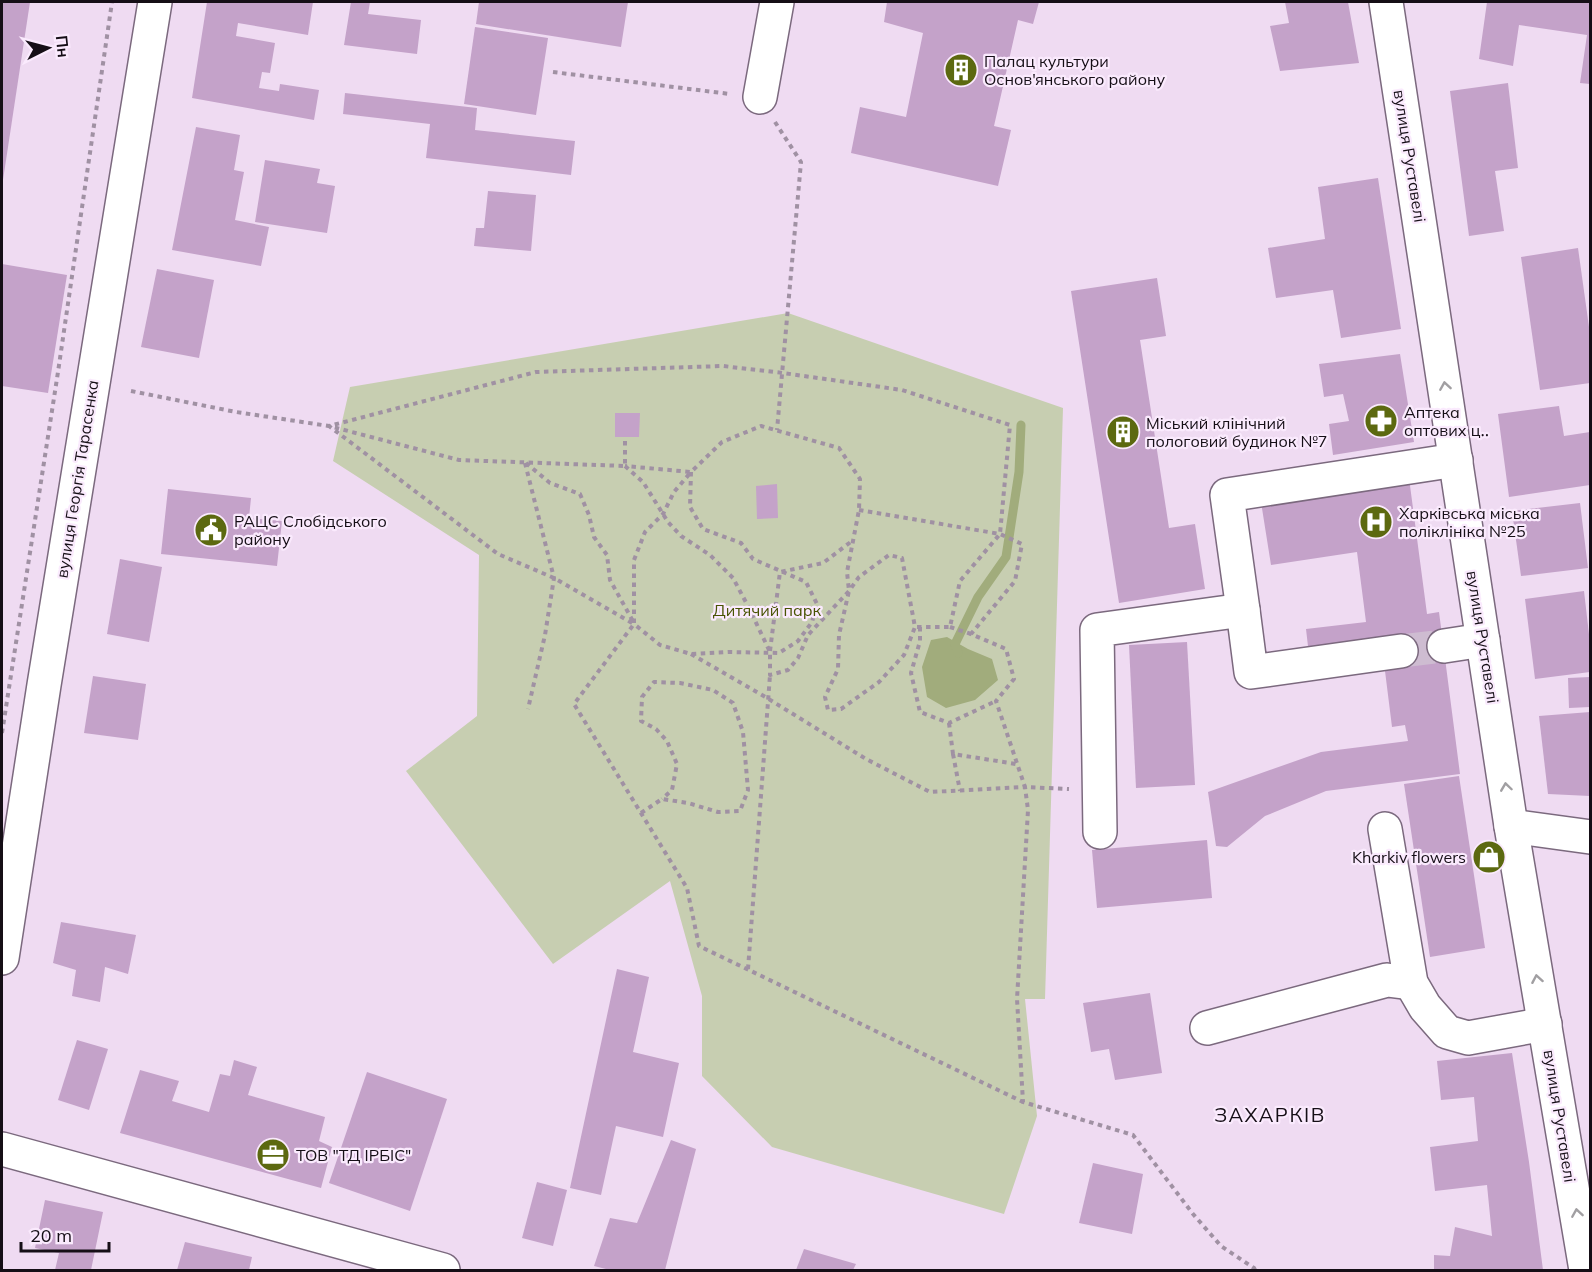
<svg xmlns="http://www.w3.org/2000/svg" width="1592" height="1272" font-family="Mulish,sans-serif">
<style>
.green{fill:#c7ceb1}
.water{fill:#a1ac7c}
.lines{fill:none;stroke-linecap:round;stroke-linejoin:round}
.stream{stroke:#a1ac7c;stroke-width:9}
.building{fill:#c4a2c9}
.minor-tunnel{stroke:#cebcd1;stroke-width:33;stroke-dasharray:33 16;stroke-linecap:butt}
.minor-casing{stroke:#7b697e;stroke-width:36}
.major-casing{stroke:#7b697e;stroke-width:36}
.path{stroke:#a091a3;stroke-width:4;stroke-dasharray:4.5 4.5;stroke-linecap:butt}
.minor{stroke:#fff;stroke-width:33}
.major{stroke:#fff;stroke-width:33}
.oneway{stroke:#a19fa2}
.labels{text-anchor:middle;dominant-baseline:central;stroke-width:4.5;stroke-linejoin:round;paint-order:stroke}
.poi-label{font-size:16px;fill:#150e16;stroke:#faeafd;text-anchor:start}
.street-label{font-size:16px;fill:#150e16;stroke:#faeafd}
.park-label{font-size:16px;fill:#485302;stroke:#faeafd}
.quarter-label{font-size:20px;letter-spacing:1.5px;fill:#150e16;stroke:#faeafd}
</style>
<rect width="100%" height="100%" fill="#efdbf2"/>
<polygon class="green" points="788,313 1063,408 1045,999 1025,999 1037,1116 1004,1214 772,1147 702,1076 702,996 670,881 553,964 406,771 477,716 479,555 333,461 350,387"/>
<polygon class="water" points="947,637 968,649 992,659 998,680 975,700 946,708 927,697 922,667 931,640"/>
<g class="lines">
<polyline class="stream" points="958,653 955,644 978,597 1006,557 1019,472 1021,425"/>
</g>
<g class="building">
<polygon points="2,2 30,2 3,180 2,180"/>
<polygon points="207,2 313,2 308,35 238,23 236,36 275,43 270,73 262,72 259,88 279,91 280,84 319,90 314,120 192,98"/>
<polygon points="351,2 370,2 368,14 421,20 417,54 344,45"/>
<polygon points="479,2 628,2 621,47 476,24"/>
<polygon points="887,2 1039,2 1033,24 1018,20 994,126 1011,130 998,186 851,153 860,107 906,117 923,33 884,22"/>
<polygon points="1285,2 1348,2 1359,63 1280,71 1270,26 1289,23"/>
<polygon points="1487,2 1590,2 1590,84 1580,83 1587,35 1519,25 1513,66 1479,59"/>
<polygon points="475,27 548,38 536,115 464,104"/>
<polygon points="1508,83 1518,168 1495,171 1504,231 1469,236 1450,91"/>
<polygon points="345,93 477,108 475,130 575,141 571,175 426,158 430,124 343,114"/>
<polygon points="196,127 240,135 234,170 244,172 235,220 269,227 261,266 172,250"/>
<polygon points="265,160 320,169 317,183 335,186 327,233 255,222"/>
<polygon points="1378,178 1401,329 1341,338 1333,290 1276,298 1268,248 1325,239 1318,187"/>
<polygon points="488,191 536,195 531,251 474,246 476,228 484,228"/>
<polygon points="1578,248 1590,334 1590,383 1540,390 1521,257"/>
<polygon points="2,264 67,275 48,393 2,386"/>
<polygon points="157,269 214,280 199,358 141,347"/>
<polygon points="1157,278 1166,336 1140,340 1169,528 1195,524 1205,589 1119,603 1071,291"/>
<polygon points="1400,354 1414,442 1333,455 1329,424 1349,421 1343,394 1324,397 1319,364"/>
<polygon points="1559,406 1564,436 1590,432 1590,485 1509,497 1498,414"/>
<polygon points="615,413 640,413 639,437 615,437"/>
<polygon points="1409,478 1427,614 1439,612 1460,774 1326,791 1265,816 1227,847 1216,846 1208,792 1321,752 1408,741 1405,725 1392,727 1384,663 1309,655 1306,629 1366,622 1357,552 1271,565 1261,502"/>
<polygon points="777,484 778,518 757,519 756,486"/>
<polygon points="168,489 251,498 249,518 282,521 277,566 161,554"/>
<polygon points="1580,503 1588,568 1521,576 1512,511"/>
<polygon points="120,559 162,567 149,642 107,634"/>
<polygon points="1584,591 1590,643 1590,672 1535,679 1525,599"/>
<polygon points="1187,642 1195,785 1136,788 1129,645"/>
<polygon points="93,676 146,684 138,740 84,733"/>
<polygon points="1590,677 1590,707 1569,708 1568,678"/>
<polygon points="1590,712 1590,796 1548,794 1539,716"/>
<polygon points="1459,776 1485,948 1430,957 1404,784"/>
<polygon points="1207,840 1212,898 1097,908 1092,850"/>
<polygon points="61,922 136,935 128,974 105,967 100,1002 72,996 76,970 53,963"/>
<polygon points="617,969 649,977 633,1052 679,1063 663,1137 616,1126 601,1195 570,1188"/>
<polygon points="1150,993 1162,1073 1115,1080 1109,1049 1091,1052 1083,1003"/>
<polygon points="77,1040 108,1049 89,1110 58,1100"/>
<polygon points="1512,1053 1529,1162 1543,1270 1434,1270 1434,1255 1450,1256 1455,1227 1492,1236 1487,1185 1435,1191 1430,1147 1478,1141 1474,1097 1441,1100 1437,1061"/>
<polygon points="234,1060 257,1067 248,1095 325,1117 319,1141 332,1147 321,1188 120,1133 140,1070 179,1081 172,1101 209,1112 220,1074 230,1076"/>
<polygon points="367,1072 447,1099 410,1211 329,1183"/>
<polygon points="671,1140 696,1149 665,1270 610,1270 594,1266 610,1218 637,1223"/>
<polygon points="1093,1163 1143,1174 1132,1234 1079,1223"/>
<polygon points="537,1182 567,1190 553,1246 522,1238"/>
<polygon points="45,1200 103,1212 91,1270 55,1270 59,1253 35,1248"/>
<polygon points="185,1242 252,1257 249,1270 177,1270"/>
<polygon points="804,1249 856,1264 853,1270 796,1270"/>
</g>
<g class="lines">
<polyline class="minor-tunnel" points="1401,651 1444,646"/>
<defs>
<g id="minor">
<polyline points="1386,2 1511,826 1586,1270"/>
<polyline points="760,97 777,2"/>
<polyline points="1243,610 1251,672 1401,651"/>
<polyline points="1444,646 1483,640"/>
<polyline points="1511,826 1590,837"/>
<polyline points="1385,829 1411,983 1425,1007 1447,1032 1468,1038 1545,1024"/>
<polyline points="1100,832 1097,630 1243,610 1227,495 1456,460"/>
<polyline points="1207,1028 1387,980 1411,983"/>
<polyline points="2,1149 443,1270"/>
</g>
<polyline id="major" points="2,958 44,685 155,2"/>
</defs>
<use href="#minor" class="minor-casing"/>
<use href="#major" class="major-casing"/>
<g class="path">
<polyline points="553,72 730,94"/>
<polyline points="775,122 801,162 777,430"/>
<polyline points="131,391 236,412 329,426 536,372 723,366 783,373 902,390 1010,425 1000,534 960,581 950,627 915,627"/>
<polyline points="625,441 625,466 459,460 329,426 498,554 554,578 634,624 574,704 687,888 699,946 1023,1102"/>
<polyline points="525,463 554,578 545,635 528,709"/>
<polyline points="526,463 550,483 580,494 589,515 594,537 607,555 610,580 634,623"/>
<polyline points="625,466 643,482 668,522 681,536 710,555 733,578 749,608 770,652 770,675 788,670 798,658 808,635 849,591 859,577 889,555 902,558 915,627 904,655 879,682 841,709 828,710 825,697 838,669 839,635 849,591 847,572 859,510 860,479 839,448 761,426 722,442 691,472 625,466"/>
<polygon points="691,472 690,507 703,529 741,543 753,559 806,582 817,604 812,622 798,641 779,653 730,652 691,654 660,645 634,624 634,560 645,532 663,514 674,492"/>
<polyline points="859,510 1000,534 1022,544 1015,581 971,634 1006,649 1014,679 996,701 1025,787 1069,789"/>
<polyline points="920,627 920,641 911,673 920,712 949,723 996,701"/>
<polyline points="950,627 971,634"/>
<polyline points="770,651 780,572 823,563 852,541"/>
<polyline points="691,654 767,698 866,759 930,792 1025,787 1028,810 1017,999 1023,1102 1133,1135 1193,1214 1221,1246 1254,1268 1255,1270"/>
<polyline points="949,723 953,754 1016,764"/>
<polyline points="2,733 58,372 112,2"/>
<polyline points="953,754 960,791"/>
<polyline points="641,813 662,799 688,803 718,812 740,811 748,790 743,732 733,703 713,690 680,683 654,682 642,697 641,721 656,729 667,741 677,764 672,790 662,799"/>
<polyline points="748,969 770,675"/>
</g>
<use href="#minor" class="minor"/>
<use href="#major" class="major"/>
</g>
<defs><path id="oneway-chevron" d="M-2-3.5L2.5 0L-2 3.5" fill="none" stroke-width="1.6" stroke-linecap="round" stroke-linejoin="round" transform="scale(1.5)"/></defs>
<g class="oneway">
<use href="#oneway-chevron" transform="translate(1445 386) rotate(-99)"/>
<use href="#oneway-chevron" transform="translate(1506 787) rotate(-98)"/>
<use href="#oneway-chevron" transform="translate(1537 979) rotate(-100)"/>
<use href="#oneway-chevron" transform="translate(1577 1213) rotate(-99)"/>
</g>
<defs>
<symbol id="building-disc" viewBox="-11 -11 22 22"><circle r="9.5" fill="#5c6910" stroke="#faeafd"/><path d="M-4-6H4V6H1V3H-1V6H-4ZM-2.5-4.3h1.7v1.8h-1.7ZM.8-4.3h1.7v1.8H.8ZM-2.5-1h1.7V.8h-1.7ZM.8-1h1.7V.8H.8Z" fill="#fff"/></symbol>
<symbol id="pharmacy-disc" viewBox="-11 -11 22 22"><circle r="9.5" fill="#5c6910" stroke="#faeafd"/><path d="M-2-6h4v4h4v4h-4v4h-4v-4h-4v-4h4Z" fill="#fff"/></symbol>
<symbol id="hospital-disc" viewBox="-11 -11 22 22"><circle r="9.5" fill="#5c6910" stroke="#faeafd"/><path d="M-5-5h3v3.5h4V-5h3V5h-3V1.5h-4V5h-3Z" fill="#fff"/></symbol>
<symbol id="civic-disc" viewBox="-11 -11 22 22"><circle r="9.5" fill="#5c6910" stroke="#faeafd"/><path d="M-.6-6.5H3V-4.5H.6V-3L4-1V1h2V6H-6V1h2V-1L-.6-3ZM-1.2 2.5V6h2.4V2.5Z" fill="#fff"/></symbol>
<symbol id="shop-disc" viewBox="-11 -11 22 22"><circle r="9.5" fill="#5c6910" stroke="#faeafd"/><path d="M-5-2.5h2.3a2.7 3.5 0 0 1 5.4 0H5L5.5 6h-11ZM-1.5-2.5h3a1.5 2.3 0 0 0-3 0Z" fill="#fff"/></symbol>
<symbol id="office-disc" viewBox="-11 -11 22 22"><circle r="9.5" fill="#5c6910" stroke="#faeafd"/><path d="M-6-3h4V-5.5h4V-3h4V5H-6ZM-1-4.5V-3h2v-1.5ZM-6 0V1H6V0Z" fill="#fff"/></symbol>
</defs>
<g fill-rule="evenodd">
<use href="#building-disc" x="942" y="51" width="38" height="38"/>
<use href="#pharmacy-disc" x="1362" y="402" width="38" height="38"/>
<use href="#building-disc" x="1104" y="413" width="38" height="38"/>
<use href="#hospital-disc" x="1357" y="503" width="38" height="38"/>
<use href="#civic-disc" x="192" y="511" width="38" height="38"/>
<use href="#shop-disc" x="1470" y="838" width="38" height="38"/>
<use href="#office-disc" x="254" y="1136" width="38" height="38"/>
</g>
<g class="labels">
<g class="poi-label">
<text x="984" y="61">Палац культури<tspan x="984" dy="18">Основ'янського району</tspan></text>
<text x="1404" y="412">Аптека<tspan x="1404" dy="18">оптових ц‥</tspan></text>
<text x="1146" y="423">Міський клінічний<tspan x="1146" dy="18">пологовий будинок №7</tspan></text>
<text x="1399" y="513">Харківська міська<tspan x="1399" dy="18">поліклініка №25</tspan></text>
<text x="234" y="521">РАЦС Слобідського<tspan x="234" dy="18">району</tspan></text>
<text x="1466" y="857" text-anchor="end">Kharkiv flowers</text>
<text x="296" y="1155">ТОВ "ТД ІРБІС"</text>
</g>
<g class="street-label">
<text transform="translate(1410 156) rotate(81)">вулиця Руставелі</text>
<text transform="translate(77 479) rotate(-81)">вулиця Георгія Тарасенка</text>
<text transform="translate(1483 637) rotate(81)">вулиця Руставелі</text>
<text transform="translate(1560 1116) rotate(81)">вулиця Руставелі</text>
</g>
<g class="park-label">
<text x="767" y="610">Дитячий парк</text>
</g>
<g class="quarter-label">
<text x="1270" y="1114">ЗАХАРКІВ</text>
</g>
</g>
<rect width="1592" height="1272" fill="none" stroke="#150e16" stroke-width="6"/>
<g transform="translate(48 48) rotate(84)" stroke="#faeafd" stroke-width="4.5" paint-order="stroke">
<path d="M0-4.5L10 22L0 15L-10 22Z" fill="#150e16"/>
<text y="-9" font-size="16" font-weight="bold" text-anchor="middle" fill="#150e16">Пн</text>
</g>
<path d="M21 1242v9h88v-9" fill="none" stroke="#150e16" stroke-width="3"/>
<text x="30" y="1242" font-size="18" fill="#150e16" stroke="#faeafd" stroke-width="4.5" paint-order="stroke">20 m</text>
</svg>
